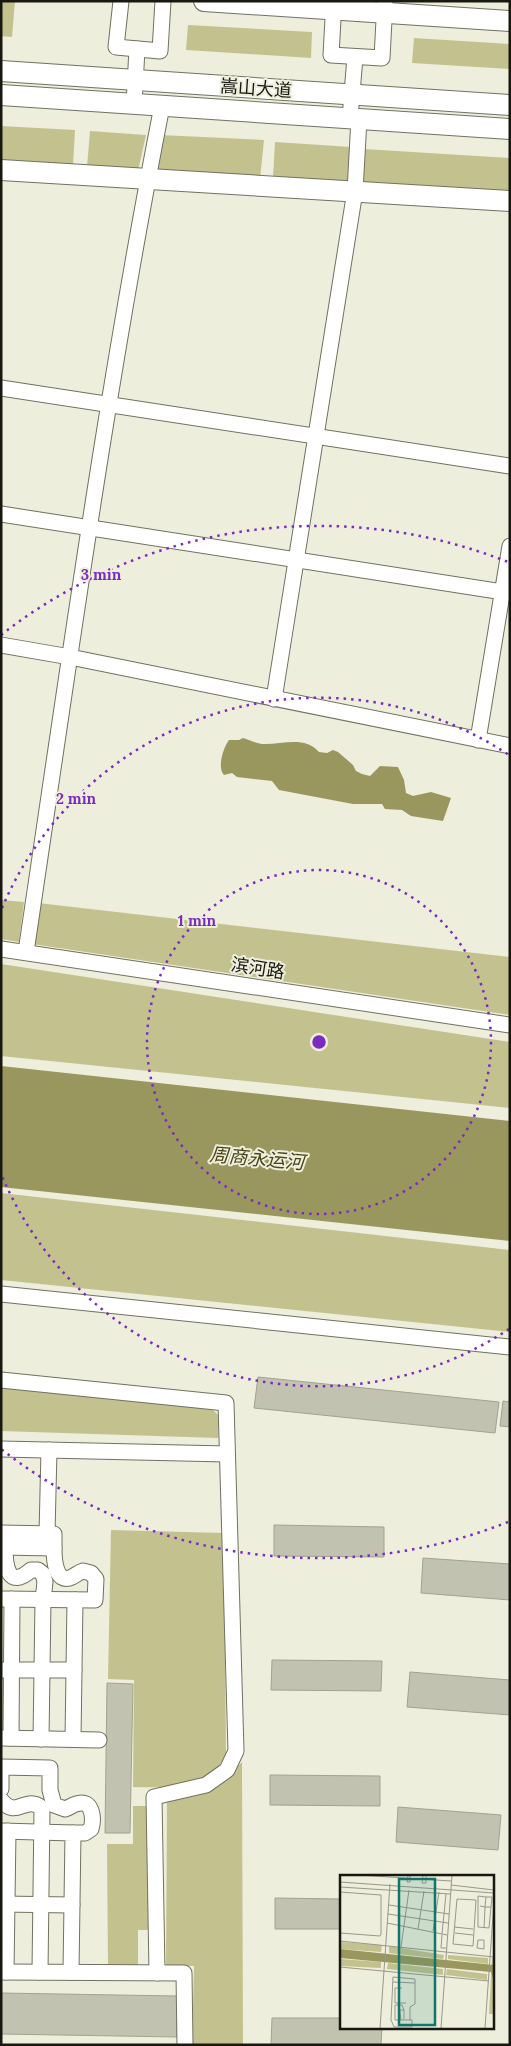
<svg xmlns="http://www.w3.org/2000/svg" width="511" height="2046" font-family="Lora,'Noto Sans SC',serif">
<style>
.green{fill:#c3c28f}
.water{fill:#99975e}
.building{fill:#c2c2b1;stroke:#a2a291}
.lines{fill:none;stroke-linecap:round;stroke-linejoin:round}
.minor-casing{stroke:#717161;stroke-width:17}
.major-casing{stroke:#717161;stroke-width:22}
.minor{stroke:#fff;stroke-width:15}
.major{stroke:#fff;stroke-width:20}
.ring{fill:none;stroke:#7b2cbf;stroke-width:2.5;stroke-dasharray:2.5 5}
.labels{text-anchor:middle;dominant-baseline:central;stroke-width:4;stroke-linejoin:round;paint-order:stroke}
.street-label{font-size:18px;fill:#181811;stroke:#eeeedc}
.water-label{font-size:19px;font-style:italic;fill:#484619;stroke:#eeeedc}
.inset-road{fill:none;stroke:#98988b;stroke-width:1}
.view{fill:#0f766e;fill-opacity:0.15;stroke:#0f766e;stroke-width:2.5}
.inset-edge{fill:none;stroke:#181811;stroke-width:2.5}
.centre{fill:#7b2cbf;stroke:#eeeedc;stroke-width:2.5}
.ring-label{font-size:15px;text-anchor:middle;font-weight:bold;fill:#7b2cbf;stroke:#eeeedc;stroke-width:4;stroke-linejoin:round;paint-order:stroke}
</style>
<rect width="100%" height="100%" fill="#eeeedc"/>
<g class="green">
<polygon points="1,1 15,1 12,37 1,36"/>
<polygon points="188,25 312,32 311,58 186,50"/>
<polygon points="414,38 510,44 510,69 412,63"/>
<polygon points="1,126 75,130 73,165 1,160"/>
<polygon points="90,131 146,135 138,171 87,167"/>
<polygon points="160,135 264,140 260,179 151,169"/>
<polygon points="275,142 351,147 349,182 273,178"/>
<polygon points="364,149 510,158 510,197 361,188"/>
<polygon points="1,900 24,902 19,942 1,939"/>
<polygon points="38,903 510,957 510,1015 32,944"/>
<polygon points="1,964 510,1042 510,1108 1,1056"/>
<polygon points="1,1193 510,1250 510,1332 1,1280"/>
<polygon points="1,1386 211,1408 219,1416 218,1438 1,1431"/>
<path d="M111,1530L224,1533L226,1755C222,1761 218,1767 214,1772C196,1788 156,1788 133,1787L134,1680L108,1679Z"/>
<polygon points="242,1762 243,2045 192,2045 194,1966 166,1966 167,1801 202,1793 219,1786"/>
<polygon points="133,1806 148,1806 148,1930 138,1930 138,1966 108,1967 107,1844 133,1844"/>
</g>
<g class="water">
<path d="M243,738C249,740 256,743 262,744C282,745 304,735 319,752L327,753L333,750L338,752L353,765L356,771L362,774L370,776L380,766L398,767L404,780L406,793L413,796L431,792L451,798L443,821L411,816L402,810L385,809L382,804H353L279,790L272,781L237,777L232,773L224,775C217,768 223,748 229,740H239Z"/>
<polygon points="1,1066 510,1121 510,1241 1,1187"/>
</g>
<g class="building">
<polygon points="258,1377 499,1402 495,1433 254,1408"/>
<polygon points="503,1401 510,1402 510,1427 500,1426"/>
<polygon points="274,1525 384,1527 384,1557 274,1556"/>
<polygon points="423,1558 510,1564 510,1600 421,1593"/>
<polygon points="272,1660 382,1661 381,1691 271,1690"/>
<polygon points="410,1672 510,1680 510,1715 407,1707"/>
<polygon points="107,1683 133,1684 130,1833 105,1833"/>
<polygon points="270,1775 380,1776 380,1806 270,1805"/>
<polygon points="398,1807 501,1815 498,1850 396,1842"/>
<polygon points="275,1898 341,1899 341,1929 275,1929"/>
<polygon points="1,1993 177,1996 177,2037 1,2034"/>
<polygon points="272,2018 341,2018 341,2027 382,2027 381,2045 271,2045"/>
</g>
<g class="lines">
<defs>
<g id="minor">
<polyline points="121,1 116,47 160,51 163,1"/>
<polyline points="334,1 331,55 382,58 385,1"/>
<polyline points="134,104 137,49"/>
<polyline points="350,118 355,57"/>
<polyline points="1,388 510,466"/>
<polyline points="1,514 510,593"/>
<polyline points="1,645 70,657 510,746"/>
<polyline points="274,699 355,191 359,119"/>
<polyline points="478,740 510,546"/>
<polyline points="1,949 510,1025"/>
<path d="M26,952C68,670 107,386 162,106"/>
<polyline points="1,1294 510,1347"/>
<polyline points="1,1380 226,1403 236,1751 227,1770 206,1785 154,1797 157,1973"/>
<polyline points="1,1449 227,1454"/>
<polyline points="1,1533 54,1534 54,1548 1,1547"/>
<polyline points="47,1534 49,1450"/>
<path d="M5,1547C5,1566 8,1590 31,1570H38L43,1574L45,1582L43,1600L41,1739"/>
<path d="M1,1599L95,1600L96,1579L91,1573L83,1571C79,1572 76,1575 72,1577C55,1585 54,1558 54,1548"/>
<polyline points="3,1670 74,1670"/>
<polyline points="1,1738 99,1740"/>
<polyline points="11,1738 12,1599"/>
<polyline points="73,1739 75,1600"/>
<path d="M1,1789V1767L50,1768V1790L54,1805L65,1809C69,1808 72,1805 76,1804C93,1798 94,1819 91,1829L85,1833H73"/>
<path d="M1,1800C17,1820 25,1794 42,1808L40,1972"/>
<polyline points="1,1831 73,1833 71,1972"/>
<polyline points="1,1904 72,1905"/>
<polyline points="1,1972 184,1973 185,2045"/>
<polyline points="6,1972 8,1831"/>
</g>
<g id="major">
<polyline points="204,1 510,21"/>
<polyline points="1,71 510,105"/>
<polyline points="1,95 510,129"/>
<polyline points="1,170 510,201"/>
</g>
</defs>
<use href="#minor" class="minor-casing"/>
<use href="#major" class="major-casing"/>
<use href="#minor" class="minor"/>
<use href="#major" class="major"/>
</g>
<g class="ring">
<circle cx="319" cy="1042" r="172"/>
<path d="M509 1329A344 344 0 0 1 2 1176M2 908A344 344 0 0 1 509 755"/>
<path d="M508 1522A516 516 0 0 1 1 1449M1 635A516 516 0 0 1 508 562"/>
</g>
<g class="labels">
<g class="street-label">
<text transform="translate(256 88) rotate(4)">嵩山大道</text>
<text transform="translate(258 968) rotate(9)">滨河路</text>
</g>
<g class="water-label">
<text transform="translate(257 1158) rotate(5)">周商永运河</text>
</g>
</g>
<g transform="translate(340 1875)">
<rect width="154" height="154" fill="#eeeedc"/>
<path d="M0,67L42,70L41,77L0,74ZM49,71L104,80L103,84L49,78ZM108,80L148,83V89L108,84ZM152,83H154V139H149ZM0,84L41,87V93L0,91ZM48,88L103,94V100L47,94ZM107,94L147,99V105L106,100Z" fill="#c3c28f"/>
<path d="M0,74L154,90V107L151,97L0,83Z" fill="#99975e"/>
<path class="inset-road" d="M19,0L111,6M68,0L67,7H70V0M83,0L82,8H86V0M0,7L154,18M111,10L154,15M0,12L110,19M0,17L41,20V59L40,61L0,58M146,22H152L151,32M117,24L136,25L133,71L113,69ZM49,30L109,39M140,31L145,32H151L149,53L138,52V21L146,22L145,32L144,53M48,39L108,48M47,48L107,60M114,52L133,54M78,54L84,16M93,56L99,17M115,58L133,60M102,59L106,19M102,60L101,73H106M138,65H144V74L137,73ZM0,66L154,82M61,72L69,15M0,92L149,106M53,107L75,108M62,113H55V128H66M59,130L61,145M58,135H64V144M64,135L62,130H55V145H72V152H54L51,145L53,102L75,104V129L70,132V145M40,153L50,9M101,153L112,0M145,153L154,27"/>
<path class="view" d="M59,4H95V150H59Z"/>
<rect width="154" height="154" class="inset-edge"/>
</g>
<circle cx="319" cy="1042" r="8" class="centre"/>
<g class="ring-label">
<text x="101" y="580">3 min</text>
<text x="76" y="804">2 min</text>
<text x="197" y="926">1 min</text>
</g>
<rect width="511" height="2046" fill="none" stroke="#181811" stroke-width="5"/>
</svg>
